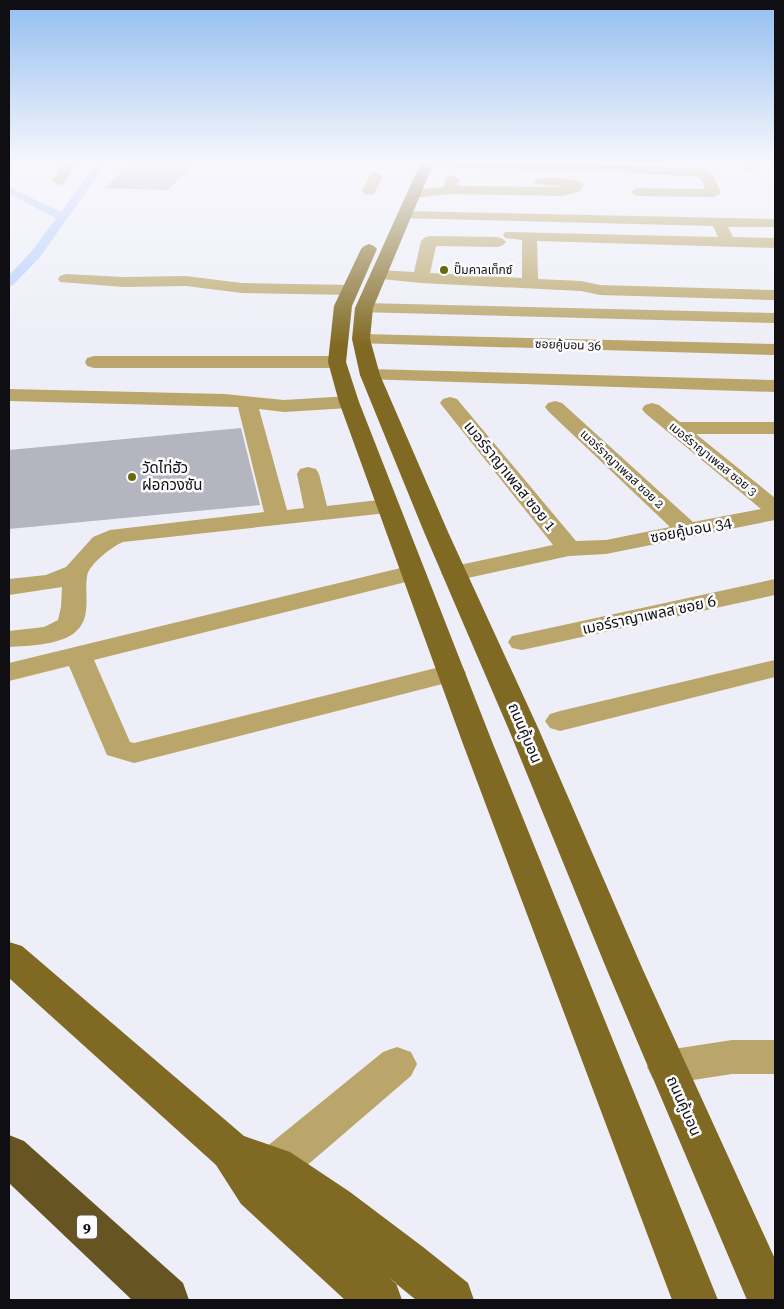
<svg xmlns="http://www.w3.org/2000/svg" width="784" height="1309" font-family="'Roboto Serif','Noto Sans Thai',serif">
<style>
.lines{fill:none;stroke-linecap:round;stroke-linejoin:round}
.canal{fill:#b3cdfd;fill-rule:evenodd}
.building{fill:#b5b5bf}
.minor{fill:#baa66b;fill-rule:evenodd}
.major{fill:#806922;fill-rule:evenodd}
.highway{fill:#652;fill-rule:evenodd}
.poi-dot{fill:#666b0e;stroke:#fcfcfe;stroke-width:2}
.labels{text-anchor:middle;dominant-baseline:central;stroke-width:5;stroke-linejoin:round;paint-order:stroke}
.far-poi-label{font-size:12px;fill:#0f0f13;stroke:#fcfcfe;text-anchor:start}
.far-street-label{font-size:12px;fill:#0f0f13;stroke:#fcfcfe}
.shield{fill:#fcfcfe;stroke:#56565a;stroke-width:1}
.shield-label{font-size:14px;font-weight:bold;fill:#0f0f13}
.poi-label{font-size:15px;fill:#0f0f13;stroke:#fcfcfe;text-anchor:start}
.street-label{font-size:15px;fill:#0f0f13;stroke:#fcfcfe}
</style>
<rect width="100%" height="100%" fill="#eeeef8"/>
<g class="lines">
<polygon class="canal" points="97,162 107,162 40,257 13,285 9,286 9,275 32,251 56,218 9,194 9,187 61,212"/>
</g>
<g class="building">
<polygon points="131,162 195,162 168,190 105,188"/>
<polygon points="241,428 260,505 9,529 9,450"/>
</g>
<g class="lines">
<g class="minor">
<polygon points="60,162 73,162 75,166 64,184 59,185 52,181 62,166"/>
<polygon points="550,162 705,169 712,173 721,193 714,197 637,196 630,192 637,188 705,189 700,177 619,172 428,167 422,163"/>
<polygon points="743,162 756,162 758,167 752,171 747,170"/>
<polygon points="376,172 383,176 374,194 369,195 364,194 362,191 371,173"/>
<path d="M452,175L459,179L457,186L565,187L536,184L534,181C540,175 578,178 584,184L580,191L563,196L449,194L414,198L407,194L414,190L443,187L447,176Z"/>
<polygon points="404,211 775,219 775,227 728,227 733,237 775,238 775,248 537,241 538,279 581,281 600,285 775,290 775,300 600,295 581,291 421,283 372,278 370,275 372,272 378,270 414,272 421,241 424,238 429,236 498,237 503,239 506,242 503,245 498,247 436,246 430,273 522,278 522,240 505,238 503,235 505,232 718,237 713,226 399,218 397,215 399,212"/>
<polygon points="66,274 124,277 186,276 242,283 351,285 357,286 359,290 357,294 351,295 242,293 186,286 124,287 60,282 58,279 60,276"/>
<polygon points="364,303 775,313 775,323 358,312 355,308 358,304"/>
<polygon points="361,334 775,344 775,355 355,343 352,339 355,335"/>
<polygon points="94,356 337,356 344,358 346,362 344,366 337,368 94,368 87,366 85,362 87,358"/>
<polygon points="370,369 775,380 775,392 363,379 360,375 363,371"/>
<path d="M9,389L225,394L284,400L349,396L356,398L359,402L356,406L349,408L284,412L259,409L287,510L304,508L297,474L300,469L308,467L316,469L319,474L327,506L387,499L395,501L399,506L395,511L387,513L123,542C113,546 89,564 87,576C84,595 93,620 73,634C56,645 29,646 9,647V631L44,627L58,620L61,607L62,587L9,595V579L46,575L66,567L93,537L110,530L264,512L238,407L9,401Z"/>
<polygon points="450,397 457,399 576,541 606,540 670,527 548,411 545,407 548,403 555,401 562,403 693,522 761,509 645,413 642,409 645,405 652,403 659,405 680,422 775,422 775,434 696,434 775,498 775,520 606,554 569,556 454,581 445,578 441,573 445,568 553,545 440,403 443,399"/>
<polygon points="413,565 422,568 426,573 422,578 94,660 130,742 134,743 452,664 462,667 466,673 462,679 134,763 107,755 69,666 9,681 9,663"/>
<polygon points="775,579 775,595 522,650 512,648 508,642 512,636 522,634"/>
<polygon points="775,660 775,677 560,731 550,728 545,721 550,714 560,711"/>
<polygon points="732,1040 775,1040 775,1074 732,1074 667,1084 653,1079 647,1067 653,1055 667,1050"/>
<polygon points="397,1047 411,1052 417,1064 411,1076 290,1180 275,1186 260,1180 254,1166 260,1152 383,1052"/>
</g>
<g class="major">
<polygon points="421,162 434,162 373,308 370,339 380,375 448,532 539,730 643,970 775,1259 775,1300 747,1300 607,970 509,730 424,532 360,375 352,339 355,308"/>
<polygon points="369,244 374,246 377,249 352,306 346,362 359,402 493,744 718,1300 672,1300 463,744 339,402 328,362 334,306 361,249 364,246"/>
<polygon points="9,942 22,946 244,1136 290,1152 350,1192 423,1247 468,1283 474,1300 416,1300 388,1277 396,1283 402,1300 345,1300 241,1204 216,1165 9,978"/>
</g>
<polygon class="highway" points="9,1135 24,1141 183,1283 189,1300 132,1300 9,1183"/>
</g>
<linearGradient id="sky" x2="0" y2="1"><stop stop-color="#93bef0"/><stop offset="0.47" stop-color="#f7f7fc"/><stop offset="1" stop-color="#f7f7fc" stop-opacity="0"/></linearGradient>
<rect width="784" height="346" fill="url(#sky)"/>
<g class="poi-dot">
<circle cx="444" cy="270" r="5"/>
<circle cx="132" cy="477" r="5"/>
</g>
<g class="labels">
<g class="far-poi-label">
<text x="454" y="270">ปั๊มคาลเท็กซ์</text>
</g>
<g class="far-street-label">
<text transform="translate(568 345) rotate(2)">ซอยคู้บอน 36</text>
<text transform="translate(713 459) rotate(39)">เมอร์ราญาเพลส ซอย 3</text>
<text transform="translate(622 469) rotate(43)">เมอร์ราญาเพลส ซอย 2</text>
</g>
<rect class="shield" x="77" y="1215.5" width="20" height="23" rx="4"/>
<g class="shield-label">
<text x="87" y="1227">9</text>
</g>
<g class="poi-label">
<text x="142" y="468">วัดไท่ฮัว<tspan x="142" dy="17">ฝอกวงซัน</tspan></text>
</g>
<g class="street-label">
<text transform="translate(510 476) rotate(51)">เมอร์ราญาเพลส ซอย 1</text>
<text transform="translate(691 530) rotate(-11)">ซอยคู้บอน 34</text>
<text transform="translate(649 615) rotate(-12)">เมอร์ราญาเพลส ซอย 6</text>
<text transform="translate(525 733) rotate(67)">ถนนคู้บอน</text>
<text transform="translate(684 1106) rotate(66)">ถนนคู้บอน</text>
</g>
</g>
<rect width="784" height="1309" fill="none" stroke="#0f0f13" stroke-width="20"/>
</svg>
